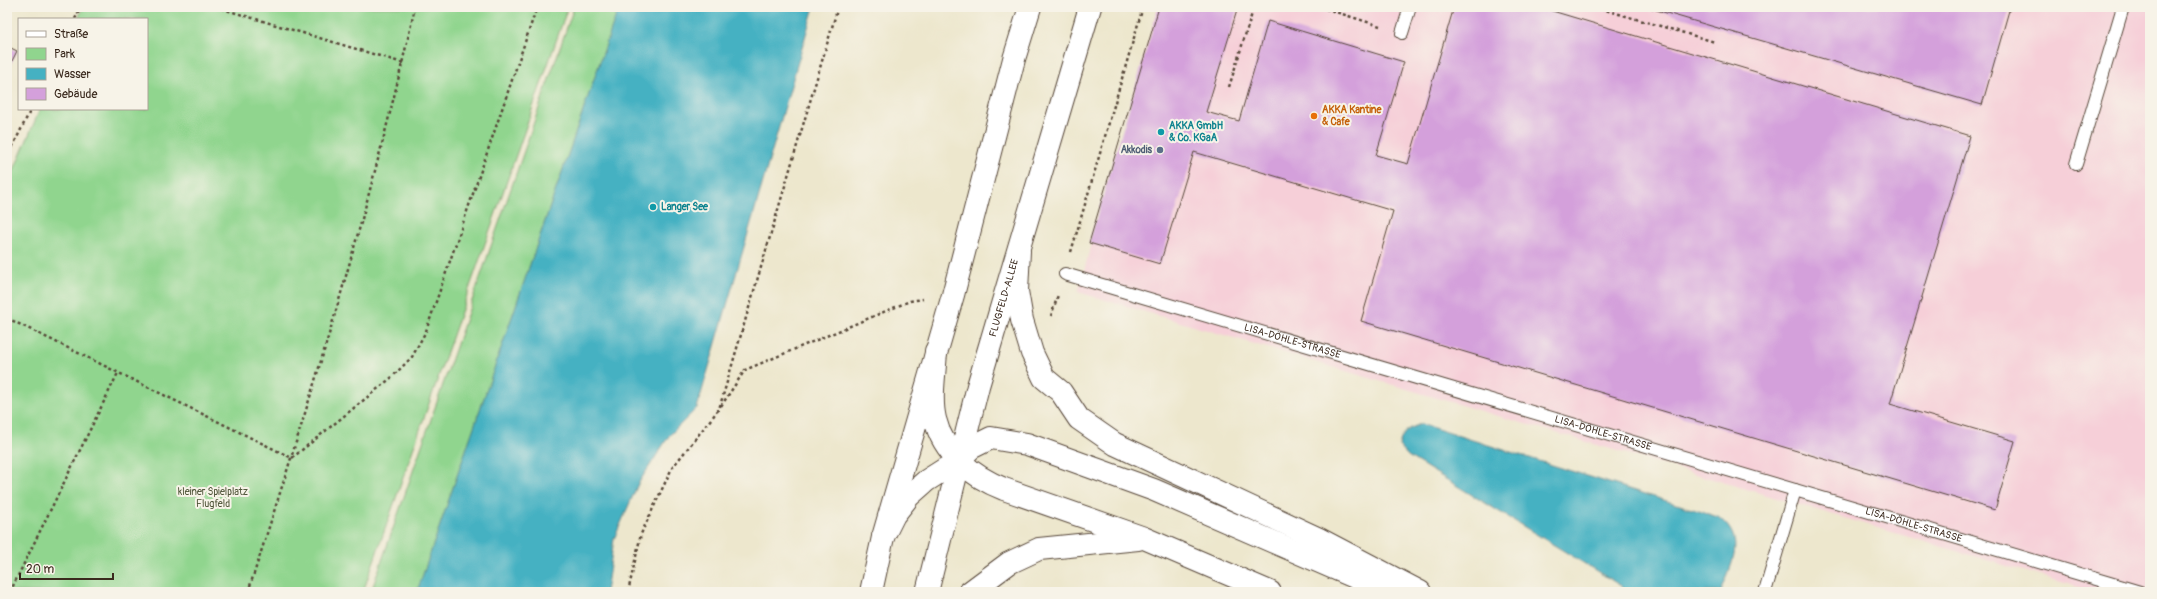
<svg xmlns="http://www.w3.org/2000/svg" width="2157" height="599" font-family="Pangolin,sans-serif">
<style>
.built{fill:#f6cfd8}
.green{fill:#90d58e;stroke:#668056}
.water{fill:#45b1c2;stroke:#406e70}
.building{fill:#d4a0db}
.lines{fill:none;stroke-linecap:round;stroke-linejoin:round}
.lane-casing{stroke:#564638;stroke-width:14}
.secondary-casing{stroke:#564638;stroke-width:24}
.highway-casing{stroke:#564638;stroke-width:24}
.path{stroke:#564638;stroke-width:2.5;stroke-dasharray:3 3;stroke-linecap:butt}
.lane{stroke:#fff;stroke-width:12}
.secondary{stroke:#fff;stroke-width:22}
.highway{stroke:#fff;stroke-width:22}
.food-dot{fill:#e8710a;stroke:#f7f3e8;stroke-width:1.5}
.culture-dot{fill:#0f9aa8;stroke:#f7f3e8;stroke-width:1.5}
.service-dot{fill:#5c6f8a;stroke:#f7f3e8;stroke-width:1.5}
.labels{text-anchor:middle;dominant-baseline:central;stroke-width:4;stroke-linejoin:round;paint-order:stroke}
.food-label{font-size:10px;font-weight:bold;fill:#c56008;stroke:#f7f3e8;text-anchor:start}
.culture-label{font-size:10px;font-weight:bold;fill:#0d838f;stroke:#f7f3e8;text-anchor:start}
.service-label{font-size:10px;font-weight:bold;fill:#4e5e75;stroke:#f7f3e8;text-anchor:end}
.street-label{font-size:10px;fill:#3b2a1e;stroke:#f7f3e8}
.park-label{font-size:10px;fill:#50553a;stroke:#f7f3e8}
</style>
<rect width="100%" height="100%" fill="#f7f3e8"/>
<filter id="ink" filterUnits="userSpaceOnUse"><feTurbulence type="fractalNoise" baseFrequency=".025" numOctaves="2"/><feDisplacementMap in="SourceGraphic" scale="8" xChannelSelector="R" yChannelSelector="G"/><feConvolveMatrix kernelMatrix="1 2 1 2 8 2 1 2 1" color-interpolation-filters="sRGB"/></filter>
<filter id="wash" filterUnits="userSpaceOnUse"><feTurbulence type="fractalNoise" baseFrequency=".012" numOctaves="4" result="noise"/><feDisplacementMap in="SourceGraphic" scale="16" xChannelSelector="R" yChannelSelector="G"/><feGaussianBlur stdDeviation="0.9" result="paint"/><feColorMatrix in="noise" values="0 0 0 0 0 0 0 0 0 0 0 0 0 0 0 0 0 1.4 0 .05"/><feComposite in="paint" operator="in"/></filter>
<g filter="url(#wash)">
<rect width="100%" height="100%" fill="#ede7cd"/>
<polygon class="built" points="1158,7 2150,7 2150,592 2095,592 1078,292"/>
<g class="green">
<polygon points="83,7 568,7 363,592 7,592 7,186 40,109 147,109 147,19 78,19"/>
<polygon points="574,7 619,7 417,592 371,592"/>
</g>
<g class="water">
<polygon points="619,7 814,7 697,408 669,436 638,484 614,539 606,592 417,592"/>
<path d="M1421,424L1718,517C1748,539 1731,564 1721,592H1631L1408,456L1399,446C1402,432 1407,429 1421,424Z"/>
</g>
<g id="blocks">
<g class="building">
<polygon points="1159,7 1238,7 1206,112 1239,121 1268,21 1404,62 1376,155 1408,164 1454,7 1539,7 1970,136 1890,404 2015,441 1995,510 1361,321 1393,211 1194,152 1160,264 1089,243"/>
<polygon points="1646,7 2010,7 1982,105"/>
<polygon points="7,46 17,51 7,71"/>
</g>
</g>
</g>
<g filter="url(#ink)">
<use href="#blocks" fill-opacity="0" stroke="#564638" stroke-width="1"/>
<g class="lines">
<defs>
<g id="lane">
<polyline points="1402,33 1410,7"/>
<polyline points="2076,164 2123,7"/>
<path id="s1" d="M1065,274L2140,592"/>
<polyline points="1765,592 1795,490"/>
</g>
<g id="secondary">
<polyline points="871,592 883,537 953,295 1014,59 1030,7"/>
<path id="s2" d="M927,592L978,386L1090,7"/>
</g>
<g id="highway">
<polyline points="1019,251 1017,291 1022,320 1032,353 1044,378 1061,392 1079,419 1115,444 1319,539 1420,592"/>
<path d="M936,351C935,373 930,398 935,419C943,453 973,477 1004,489L1144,538L1270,592"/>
<polyline points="883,537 894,515 909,496 926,481 959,460 971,448 991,438 1027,444 1154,490 1389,592"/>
<polyline points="970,592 1009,563 1039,549 1138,539"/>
</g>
</defs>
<use href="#lane" class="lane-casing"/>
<use href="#secondary" class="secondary-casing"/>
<use href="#highway" class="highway-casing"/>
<g class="path">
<polyline points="216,7 403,63"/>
<polyline points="1320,7 1380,26"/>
<polyline points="1595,7 1715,42"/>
<polyline points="75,19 81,7"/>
<polyline points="1229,87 1254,7"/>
<polyline points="7,158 31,109"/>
<polyline points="1071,252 1143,7"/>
<polyline points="1051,316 1058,295"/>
<polyline points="7,318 292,458"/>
<polyline points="721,406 745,370 910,301 923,299"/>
<polyline points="292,458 391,378 412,357 426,331 537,7"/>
<polyline points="10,592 118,373"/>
<path d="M248,592C311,399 371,205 415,7"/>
<polyline points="628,592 641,534 672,468 719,409 838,7"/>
</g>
<use href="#lane" class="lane"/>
<use href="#secondary" class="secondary"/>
<use href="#highway" class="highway"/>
</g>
</g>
<circle class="food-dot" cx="1314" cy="116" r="4"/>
<g class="culture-dot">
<circle cx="1161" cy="132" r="4"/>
<circle cx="653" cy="207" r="4"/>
</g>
<circle class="service-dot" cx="1160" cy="150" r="4"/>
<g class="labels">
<g class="food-label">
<text x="1322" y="110">AKKA Kantine<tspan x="1322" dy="12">&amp; Cafe</tspan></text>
</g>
<g class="culture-label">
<text x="1169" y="126">AKKA GmbH<tspan x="1169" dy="12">&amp; Co. KGaA</tspan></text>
<text x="661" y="207">Langer See</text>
</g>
<g class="service-label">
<text x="1152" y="150">Akkodis</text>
</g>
<g class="street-label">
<text stroke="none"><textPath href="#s2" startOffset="304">FLUGFELD-ALLEE</textPath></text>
<text stroke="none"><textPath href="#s1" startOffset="237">LISA-DÖHLE-STRASSE</textPath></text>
<text stroke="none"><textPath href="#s1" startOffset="561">LISA-DÖHLE-STRASSE</textPath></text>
<text stroke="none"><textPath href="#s1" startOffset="885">LISA-DÖHLE-STRASSE</textPath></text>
</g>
<g class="park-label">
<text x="213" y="492">kleiner Spielplatz<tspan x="213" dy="12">Flugfeld</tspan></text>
</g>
</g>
<rect width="2157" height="599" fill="none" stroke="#f7f3e8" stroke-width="24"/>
<rect x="18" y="18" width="130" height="92" fill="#f7f3e8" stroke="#aca397"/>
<rect x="26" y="31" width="20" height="6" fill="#ffffff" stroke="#aca397"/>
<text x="54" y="38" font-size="12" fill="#3b2a1e">Straße</text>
<rect x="26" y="48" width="20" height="12" fill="#90d58e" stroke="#aca397"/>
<text x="54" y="58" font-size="12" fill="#3b2a1e">Park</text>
<rect x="26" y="68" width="20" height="12" fill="#45b1c2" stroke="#aca397"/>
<text x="54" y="78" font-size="12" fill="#3b2a1e">Wasser</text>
<rect x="26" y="88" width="20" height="12" fill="#d4a0db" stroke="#aca397"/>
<text x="54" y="98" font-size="12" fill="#3b2a1e">Gebäude</text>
<path d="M20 573v6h93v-6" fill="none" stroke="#3b2a1e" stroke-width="2"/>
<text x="26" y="573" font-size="12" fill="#3b2a1e" stroke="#f7f3e8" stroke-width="3" paint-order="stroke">20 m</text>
</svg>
